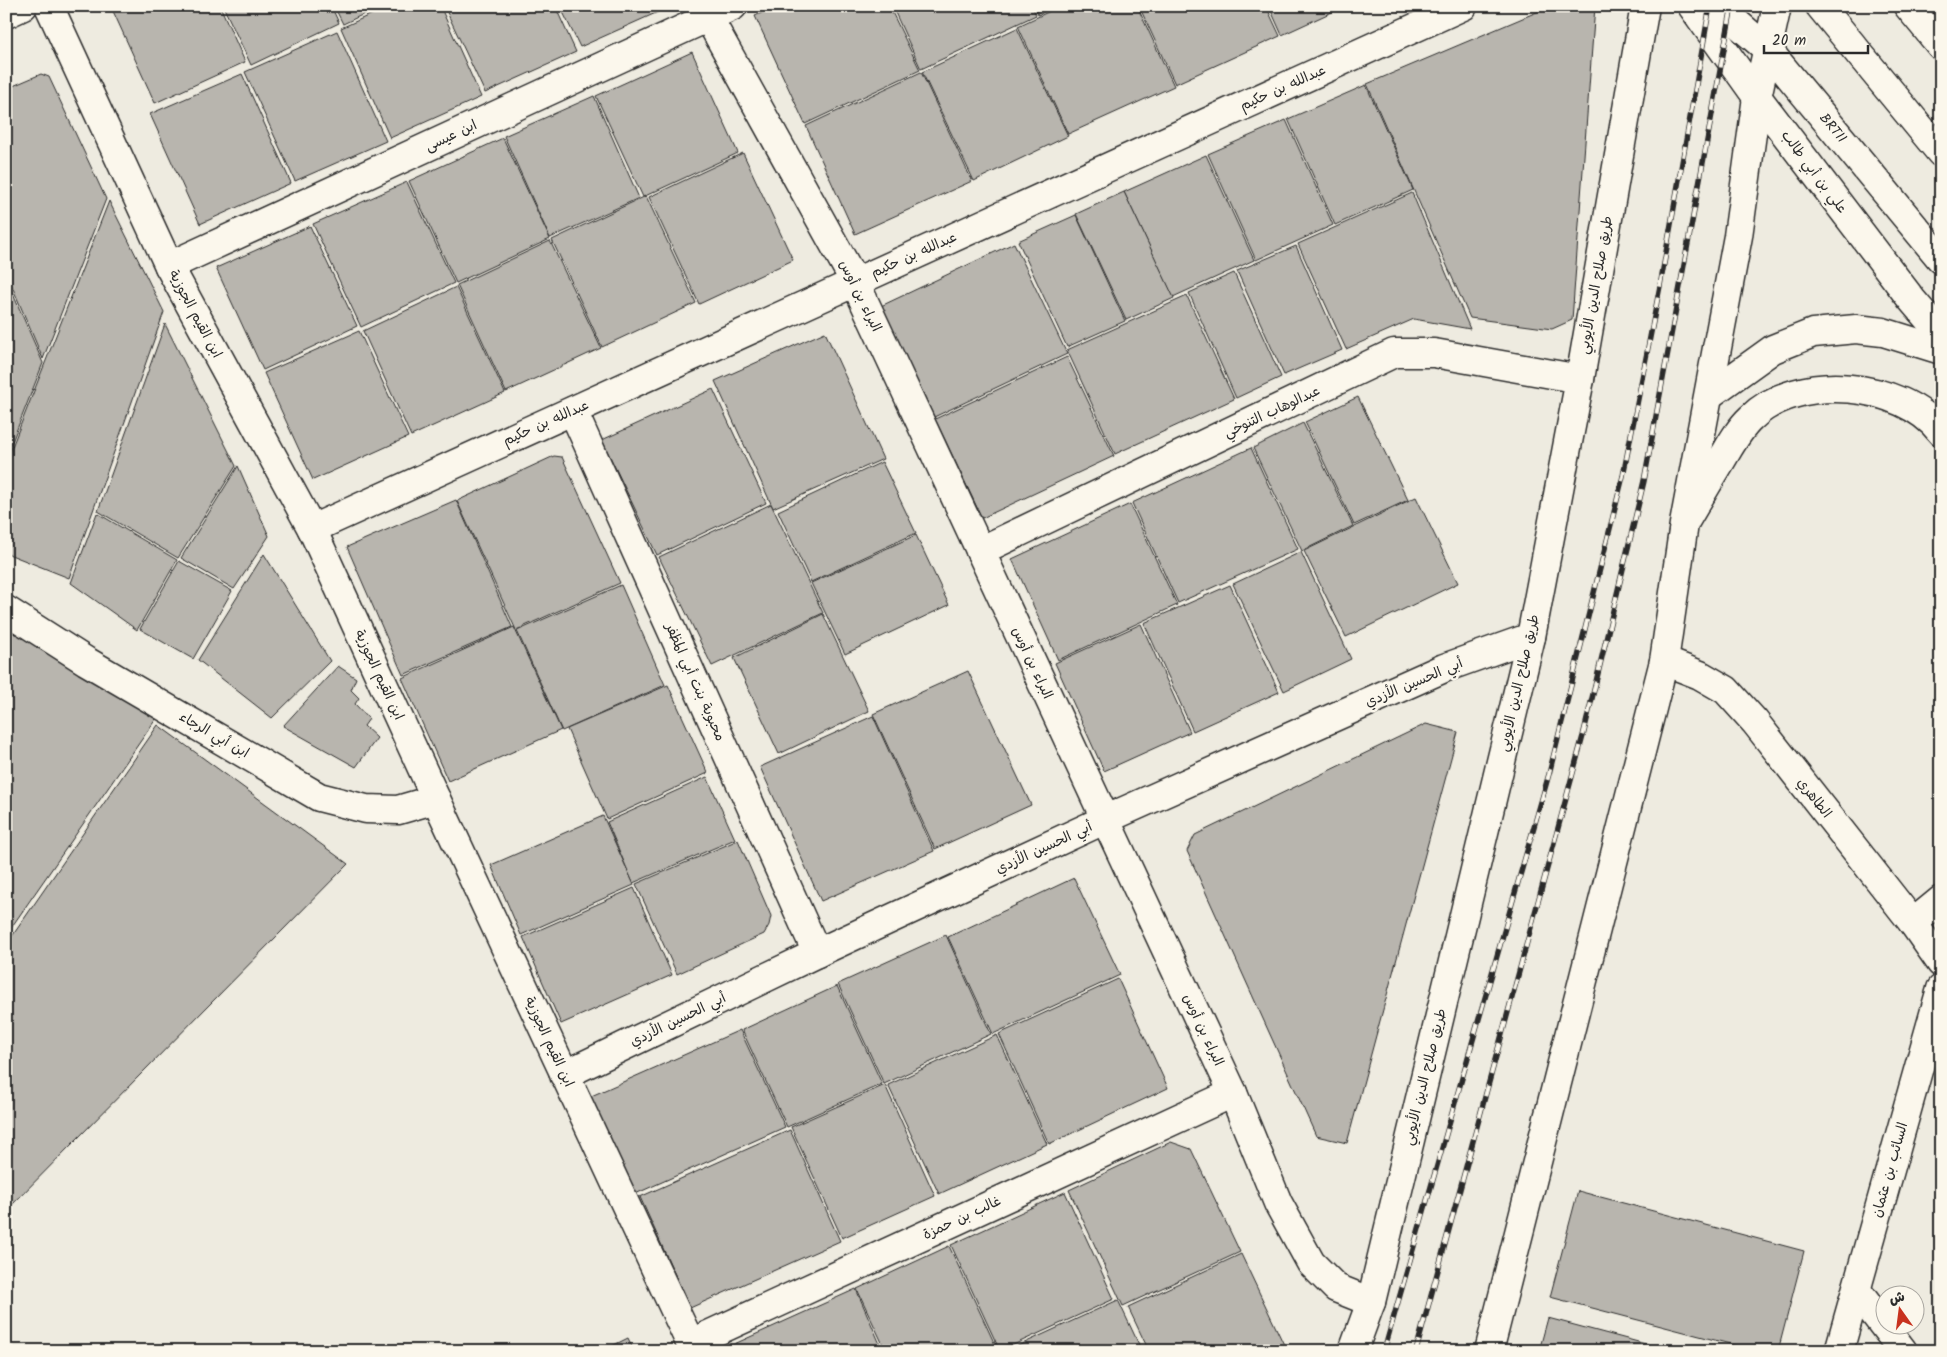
<svg xmlns="http://www.w3.org/2000/svg" width="1947" height="1357" font-family="Kalam,'Playpen Sans Arabic',sans-serif">
<style>
.building{fill:#b8b5ae;stroke:#2b2b2b}
.lines{fill:none;stroke-linecap:round;stroke-linejoin:round}
.street-casing{stroke:#2b2b2b;stroke-width:31}
.secondary-casing{stroke:#2b2b2b;stroke-width:31}
.primary-casing{stroke:#2b2b2b;stroke-width:31}
.street{stroke:#fbf7ec;stroke-width:28}
.secondary{stroke:#fbf7ec;stroke-width:28}
.primary{stroke:#fbf7ec;stroke-width:28}
.rail-casing{stroke:#2b2b2b;stroke-width:5.5}
.rail{stroke:#fbf7ec;stroke-width:4;stroke-dasharray:11;stroke-linecap:butt}
.labels{text-anchor:middle;dominant-baseline:central;stroke-width:5;stroke-linejoin:round;paint-order:stroke}
.street-label{font-size:14px;fill:#2b2b2b;stroke:#fbf7ec}
</style>
<rect width="100%" height="100%" fill="#eeebe0"/>
<filter id="ink" filterUnits="userSpaceOnUse"><feTurbulence type="fractalNoise" baseFrequency=".02" numOctaves="2"/><feDisplacementMap in="SourceGraphic" scale="10" xChannelSelector="R" yChannelSelector="G"/><feConvolveMatrix kernelMatrix="1 2 1 2 8 2 1 2 1" color-interpolation-filters="sRGB"/></filter>
<g filter="url(#ink)">
<g class="building">
<polygon points="114,6 220,6 245,62 155,103 113,11"/>
<polygon points="223,6 331,6 339,23 251,65"/>
<polygon points="334,6 381,6 343,24"/>
<polygon points="390,6 440,6 481,97 390,138 341,28"/>
<polygon points="444,6 555,6 576,52 485,93"/>
<polygon points="560,6 666,6 667,8 580,47"/>
<polygon points="776,6 889,6 920,70 805,124 755,16"/>
<polygon points="892,6 1032,6 1036,15 921,69"/>
<polygon points="1034,6 1056,6 1038,15"/>
<polygon points="1061,6 1137,6 1174,86 1068,134 1018,26"/>
<polygon points="1139,6 1266,6 1280,36 1175,84"/>
<polygon points="1269,6 1345,6 1282,35"/>
<polygon points="1551,6 1595,6 1572,320 1552,329 1470,318 1367,84"/>
<polygon points="1017,28 1068,136 974,181 922,72"/>
<polygon points="337,31 386,141 295,181 245,72"/>
<polygon points="692,52 738,153 643,197 596,96"/>
<polygon points="921,72 972,181 855,234 806,126"/>
<polygon points="41,74 49,77 106,199 43,359 6,272 6,89"/>
<polygon points="242,74 291,183 200,224 150,114"/>
<polygon points="1366,85 1413,190 1335,225 1288,119"/>
<polygon points="594,96 639,198 550,238 504,136"/>
<polygon points="1286,120 1333,225 1256,260 1208,154"/>
<polygon points="503,138 550,239 456,283 409,181"/>
<polygon points="743,153 793,260 699,304 649,197"/>
<polygon points="1206,155 1254,260 1173,297 1124,192"/>
<polygon points="407,182 454,283 361,327 313,224"/>
<polygon points="1124,192 1174,298 1126,320 1076,214"/>
<polygon points="1412,193 1470,329 1414,319 1346,349 1298,244"/>
<polygon points="646,196 696,303 602,347 552,240"/>
<polygon points="109,201 164,312 69,578 6,553 6,462"/>
<polygon points="1076,215 1125,321 1067,347 1018,241"/>
<polygon points="310,226 357,326 263,370 216,268"/>
<polygon points="550,241 601,348 506,392 457,285"/>
<polygon points="1014,243 1067,354 934,417 881,306"/>
<polygon points="1296,246 1342,350 1284,375 1237,271"/>
<polygon points="1234,273 1281,377 1236,398 1189,293"/>
<polygon points="6,278 43,363 6,457"/>
<polygon points="456,287 505,393 411,436 363,331"/>
<polygon points="1187,296 1234,399 1115,454 1067,350"/>
<polygon points="165,324 236,466 178,558 98,511"/>
<polygon points="359,331 408,437 313,480 264,373"/>
<polygon points="825,332 883,459 773,508 715,381"/>
<polygon points="1067,357 1114,456 982,518 935,419"/>
<polygon points="713,389 766,503 657,555 602,440"/>
<polygon points="1358,397 1408,500 1354,525 1305,422"/>
<polygon points="1303,423 1353,526 1302,551 1253,448"/>
<polygon points="1251,448 1298,549 1178,603 1132,503"/>
<polygon points="554,456 562,457 620,583 516,630 457,501"/>
<polygon points="882,462 916,533 811,582 778,511"/>
<polygon points="238,466 269,536 234,589 181,558"/>
<polygon points="1416,497 1458,583 1346,637 1304,551"/>
<polygon points="456,500 512,627 403,675 347,547"/>
<polygon points="771,504 823,613 712,666 659,557"/>
<polygon points="1130,504 1177,605 1058,660 1012,559"/>
<polygon points="97,513 177,560 137,630 71,583"/>
<polygon points="916,535 949,605 845,654 811,583"/>
<polygon points="1301,552 1351,659 1284,691 1233,584"/>
<polygon points="264,554 330,661 272,718 198,660"/>
<polygon points="179,561 232,591 193,659 140,629"/>
<polygon points="621,585 665,685 562,731 517,631"/>
<polygon points="1230,585 1279,692 1193,731 1144,623"/>
<polygon points="823,614 869,711 779,754 734,658"/>
<polygon points="1141,624 1190,732 1104,771 1055,663"/>
<polygon points="514,627 561,730 448,781 402,678"/>
<polygon points="6,630 49,649 158,716 6,935"/>
<polygon points="338,666 356,678 351,690 359,698 355,704 369,719 364,726 377,738 356,767 283,726"/>
<polygon points="968,671 1031,805 935,849 873,714"/>
<polygon points="668,685 708,773 607,819 567,729"/>
<polygon points="873,716 934,851 821,901 760,767"/>
<polygon points="1426,724 1458,732 1347,1143 1316,1136 1187,851 1195,835"/>
<polygon points="158,725 348,864 6,1211 6,945"/>
<polygon points="707,777 735,839 633,883 607,822"/>
<polygon points="603,816 634,885 521,935 491,865"/>
<polygon points="738,840 771,916 769,925 764,934 677,974 636,884"/>
<polygon points="1074,878 1120,975 993,1034 948,937"/>
<polygon points="634,888 672,975 561,1024 523,937"/>
<polygon points="946,935 991,1034 884,1084 838,984"/>
<polygon points="1118,979 1168,1088 1049,1144 999,1034"/>
<polygon points="837,986 882,1084 787,1127 742,1030"/>
<polygon points="740,1030 785,1127 633,1195 589,1097"/>
<polygon points="997,1035 1047,1144 939,1194 888,1085"/>
<polygon points="885,1085 935,1196 842,1238 791,1127"/>
<polygon points="790,1130 840,1241 690,1308 640,1197"/>
<polygon points="1171,1142 1191,1149 1240,1252 1123,1306 1069,1190"/>
<polygon points="1578,1191 1804,1251 1778,1351 1757,1351 1550,1297"/>
<polygon points="1065,1192 1114,1299 1000,1351 951,1245"/>
<polygon points="949,1246 998,1351 886,1351 857,1289"/>
<polygon points="1241,1254 1285,1347 1278,1351 1149,1351 1128,1307"/>
<polygon points="856,1289 883,1351 719,1351"/>
<polygon points="1118,1300 1142,1351 1007,1351"/>
<polygon points="1548,1318 1672,1351 1539,1351"/>
<polygon points="628,1338 634,1351 602,1351"/>
</g>
<g class="lines">
<defs>
<g id="street">
<polyline points="49,6 169,266 312,529 436,799 694,1351"/>
<polyline points="702,6 855,282 1233,1093 1278,1203 1311,1263 1336,1288 1371,1302"/>
<polyline points="6,14 23,6"/>
<polyline points="169,266 733,6"/>
<polyline points="573,411 817,953"/>
<polyline points="312,529 1463,6"/>
<polyline points="980,551 1394,353 1434,353 1580,379"/>
<polyline points="6,610 86,661 319,797 366,809 398,810 436,799"/>
<polyline points="1664,661 1700,675 1726,690 1755,722 1913,923 1941,963"/>
<polyline points="1913,923 1941,900"/>
<polyline points="564,1075 817,953 1104,820 1444,668 1531,637"/>
<polyline points="1857,1291 1903,1351"/>
<polyline points="691,1343 1233,1093"/>
<polyline points="1839,1351 1941,989"/>
</g>
<g id="secondary">
<path id="s1" d="M1717,6L1767,49L1941,259"/>
<polyline points="1908,6 1941,46"/>
<polyline points="1709,395 1773,349 1813,333 1856,329 1883,332 1941,350"/>
<path d="M1686,520C1697,501 1709,481 1721,461C1730,446 1738,430 1751,418C1797,372 1902,381 1941,432"/>
</g>
<g id="primary">
<polyline points="1692,6 1757,97 1912,300 1941,334"/>
<polyline points="1820,6 1941,153"/>
<polyline points="1353,1351 1371,1302 1531,637 1580,379 1645,6"/>
<polyline points="1489,1351 1664,661 1684,524 1738,236 1757,97 1777,6"/>
</g>
</defs>
<use href="#street" class="street-casing"/>
<use href="#secondary" class="secondary-casing"/>
<use href="#primary" class="primary-casing"/>
<use href="#street" class="street"/>
<use href="#secondary" class="secondary"/>
<use href="#primary" class="primary"/>
<defs>
<g id="rail">
<polyline points="1384,1351 1549,774 1623,476 1660,286 1710,6"/>
<polyline points="1416,1351 1583,736 1644,481 1732,6"/>
</g>
</defs>
<use href="#rail" class="rail-casing"/>
<use href="#rail" class="rail"/>
</g>
</g>
<g class="labels">
<g class="street-label">
<text transform="translate(1283 88) rotate(-24)">عبدالله بن حكيم</text>
<text stroke="none"><textPath href="#s1" startOffset="169">BRT11</textPath></text>
<text transform="translate(451 136) rotate(-25)">ابن عيسى</text>
<text transform="translate(1814 172) rotate(53)">علي بن أبي طالب</text>
<text transform="translate(914 255) rotate(-24)">عبدالله بن حكيم</text>
<text transform="translate(1596 285) rotate(-80)">طريق صلاح الدين الأيوبي</text>
<text transform="translate(860 296) rotate(64)">البراء بن أوس</text>
<text transform="translate(195 314) rotate(62)">ابن القيم الجوزية</text>
<text transform="translate(1272 412) rotate(-25)">عبدالوهاب التنوخي</text>
<text transform="translate(546 423) rotate(-24)">عبدالله بن حكيم</text>
<text transform="translate(1032 663) rotate(65)">البراء بن أوس</text>
<text transform="translate(379 675) rotate(65)">ابن القيم الجوزية</text>
<text transform="translate(695 682) rotate(66)">محبوبة بنت أبي المظفر</text>
<text transform="translate(1414 683) rotate(-23)">أبي الحسين الأزدي</text>
<text transform="translate(1519 683) rotate(-77)">طريق صلاح الدين الأيوبي</text>
<text transform="translate(214 735) rotate(30)">ابن أبي الرجاء</text>
<text transform="translate(1814 798) rotate(52)">الطاهري</text>
<text transform="translate(1044 848) rotate(-25)">أبي الحسين الأزدي</text>
<text transform="translate(678 1020) rotate(-26)">أبي الحسين الأزدي</text>
<text transform="translate(1203 1030) rotate(65)">البراء بن أوس</text>
<text transform="translate(549 1042) rotate(65)">ابن القيم الجوزية</text>
<text transform="translate(1425 1077) rotate(-76)">طريق صلاح الدين الأيوبي</text>
<text transform="translate(1890 1170) rotate(-74)">السائب بن عثمان</text>
<text transform="translate(962 1218) rotate(-25)">غالب بن حمزة</text>
</g>
</g>
<rect width="1947" height="1357" fill="none" stroke="#fbf7ec" stroke-width="25"/>
<rect x="12" y="12" width="1922" height="1332" fill="none" stroke="#2b2b2b" stroke-width="2" filter="url(#ink)"/>
<g transform="translate(1900 1310) rotate(346)"><circle r="24" fill="#fbf7ec" stroke="#a8a59f"/>
<path d="M0-4L9 19L0 12L-9 19Z" fill="#c8321e"/>
<text y="-8" font-size="14" font-weight="bold" text-anchor="middle" fill="#2b2b2b">ش</text>
</g>
<path d="M1764 45v8h104v-8" fill="none" stroke="#2b2b2b" stroke-width="2.5"/>
<text x="1772" y="45" font-size="15" fill="#2b2b2b" stroke="#fbf7ec" stroke-width="4" paint-order="stroke">20 m</text>
</svg>
